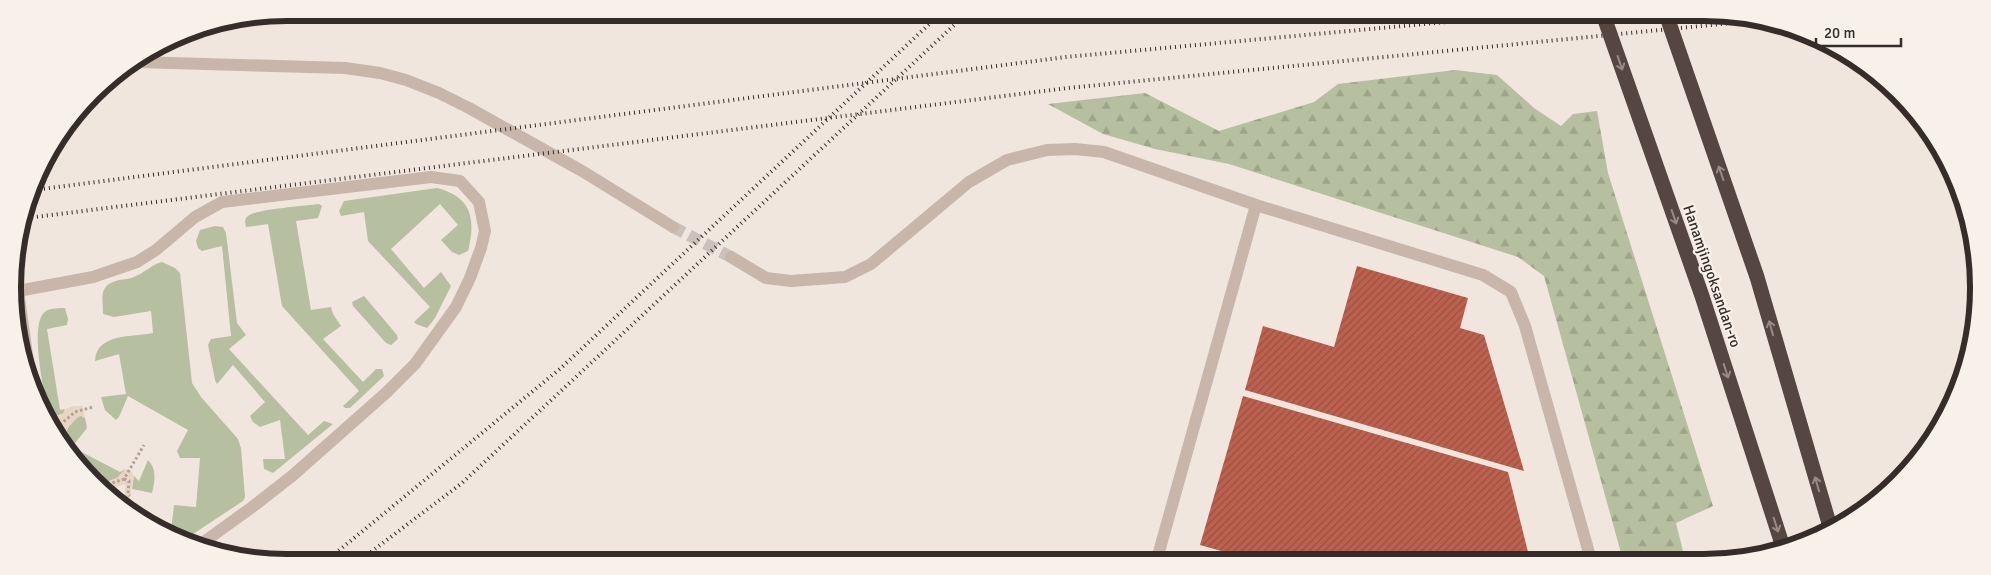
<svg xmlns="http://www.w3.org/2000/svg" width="1991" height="575" font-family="Signika,sans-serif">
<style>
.grass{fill:#b6bf9f}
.forest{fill:url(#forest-firs)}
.plaza{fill:#e7d6c6}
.building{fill:url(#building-hatch)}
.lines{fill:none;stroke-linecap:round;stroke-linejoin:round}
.street-tunnel{stroke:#ccc1ba;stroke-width:12;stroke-dasharray:12 6;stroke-linecap:butt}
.path{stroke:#b4a095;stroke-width:3;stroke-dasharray:2.5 2.5;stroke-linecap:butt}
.lane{stroke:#c8b6aa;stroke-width:12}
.street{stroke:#c8b6aa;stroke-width:12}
.rail{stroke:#362c29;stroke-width:4;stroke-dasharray:1 4;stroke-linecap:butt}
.highway-bridge{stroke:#564641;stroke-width:15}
.oneway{stroke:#978a85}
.labels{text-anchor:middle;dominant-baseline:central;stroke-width:4.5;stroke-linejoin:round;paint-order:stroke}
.street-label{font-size:15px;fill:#362c29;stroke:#f8f1ea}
.rim{fill:none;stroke:#362c29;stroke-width:6}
</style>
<defs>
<pattern id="forest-firs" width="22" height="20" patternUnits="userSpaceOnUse" patternTransform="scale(1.25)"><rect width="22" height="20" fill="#b6bf9f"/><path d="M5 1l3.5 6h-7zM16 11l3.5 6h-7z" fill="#9da489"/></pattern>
<pattern id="building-hatch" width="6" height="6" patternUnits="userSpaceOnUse" patternTransform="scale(1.25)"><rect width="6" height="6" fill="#bd614f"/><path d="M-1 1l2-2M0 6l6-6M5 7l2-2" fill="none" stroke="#9a5042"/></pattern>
</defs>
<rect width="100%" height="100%" fill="#f1e6de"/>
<g class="grass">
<path d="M437,188C472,197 476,219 468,251L459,255L452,252L441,240L458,225L440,204L391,249L424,288L441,272L451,286L435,318L427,328L416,324L414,322L430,307L368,241L364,212L341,216L339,211L344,201Z"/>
<path d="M319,204L322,206L318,218L296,221L311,310L331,307L333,314L341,326L323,339L363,382L376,369H382L384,376L350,408H345L343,406L359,391L282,306L268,224L246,227C245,223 244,219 248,216C256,209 305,206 319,204Z"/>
<polygon points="215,226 223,227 226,233 237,323 246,335 229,349 308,435 324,421 333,424 273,473 264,469 263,459 285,459 280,420 260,427 253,422 250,416 265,402 233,365 217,384 215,380 208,345 211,339 231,336 222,246 202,251 198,248 196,241 200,230"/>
<path d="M162,262L175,268L180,273L192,383L201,397L238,439L241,448L245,497L243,501L187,538L171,531L174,505L196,507L200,458H180L177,451L188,430L128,396L119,417L116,420L105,410L101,397L126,394L119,354L95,361C96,333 133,337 153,333L151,311L114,317L103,314C103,297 98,285 119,280C124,279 130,279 134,277C144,273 151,265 162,262Z"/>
<polygon points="364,296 397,335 398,339 391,345 386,343 353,306 352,302"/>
<path d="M65,308L68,319L67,325L47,329L60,410L65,409L63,414L50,417L47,411C45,392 28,322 46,311C51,308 60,308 65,308Z"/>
<path d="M81,415L85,418L87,428L72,447L120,472L126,469L117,478L101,484C85,470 57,453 67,430C70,424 76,418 81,415Z"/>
<path d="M148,460C157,469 155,481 152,493L132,489L134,476L139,481Z"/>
</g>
<polygon class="forest" points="1455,70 1497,75 1534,108 1561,126 1573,114 1597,111 1608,173 1713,506 1676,523 1683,551 1689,560 1623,560 1544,276 1518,257 1229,164 1155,149 1103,134 1048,104 1145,93 1219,131 1314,102 1338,84"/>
<g class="plaza">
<polygon points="74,406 83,406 85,418 81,416 78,417 68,427 65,438 65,446 50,417 63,414 65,409"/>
<polygon points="126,469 131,471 134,476 128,504 129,509 125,500 125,484 107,491 101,484 117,478"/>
</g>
<g class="building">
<polygon points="1357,266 1468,298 1460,328 1484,335 1524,471 1245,390 1263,326 1334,347"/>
<polygon points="1243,396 1508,472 1530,560 1250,559 1200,545"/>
</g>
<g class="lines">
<polyline class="street-tunnel" points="673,227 731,257"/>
<g class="path">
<polyline points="56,428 75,412 93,407"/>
<polyline points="124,479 129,481 128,494 130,496"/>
<polyline points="103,486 124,479 144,445"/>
</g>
<g class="lane">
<polyline points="14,279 18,291 30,376"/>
<polyline points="18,291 93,277 137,262 156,250 195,217 222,202 431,177 460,181 479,202 485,231 481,248 470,278 456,307 415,364 387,392 292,476 251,508 201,544"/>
</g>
<g class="street">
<polyline points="137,62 345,68 380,73 406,80 439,93 469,108 582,171 673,227"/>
<polyline points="731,257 766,278 791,281 845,277 871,264 969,182 1007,160 1047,150 1075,149 1104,152 1256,205"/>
<polyline points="1157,559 1256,205 1483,275 1511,292 1525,326 1591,560"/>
</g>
<g class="rail">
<polyline points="34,190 1066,57 1501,17"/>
<polyline points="27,218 1068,88 1762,20"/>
<polyline points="331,557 561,368 939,15"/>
<polyline points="363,558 462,483 965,15"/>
</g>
<g class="highway-bridge">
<polyline points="1604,17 1702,296 1783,547"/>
<polyline points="1667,17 1757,277 1831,530"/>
</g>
</g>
<defs><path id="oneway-shaft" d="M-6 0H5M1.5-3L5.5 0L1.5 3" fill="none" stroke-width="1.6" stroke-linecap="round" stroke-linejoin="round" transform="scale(1.25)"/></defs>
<g class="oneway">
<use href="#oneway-shaft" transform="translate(1620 63) rotate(71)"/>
<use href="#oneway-shaft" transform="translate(1721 173) rotate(-109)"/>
<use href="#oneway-shaft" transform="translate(1674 217) rotate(71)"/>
<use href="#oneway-shaft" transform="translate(1771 328) rotate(-106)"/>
<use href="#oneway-shaft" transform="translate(1726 371) rotate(72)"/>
<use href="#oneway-shaft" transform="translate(1817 484) rotate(-106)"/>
<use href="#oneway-shaft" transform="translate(1776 525) rotate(72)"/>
</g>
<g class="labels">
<g class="street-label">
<text transform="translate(1712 276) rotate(71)">Hanamjingoksandan-ro</text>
</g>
</g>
<path d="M0 0H1991V575H0ZM287 21H1704A266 266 0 0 1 1970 287V288A266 266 0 0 1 1704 554H287A266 266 0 0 1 21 288V287A266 266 0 0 1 287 21Z" fill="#f8f1ea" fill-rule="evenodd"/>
<path class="rim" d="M287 21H1704A266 266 0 0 1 1970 287V288A266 266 0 0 1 1704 554H287A266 266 0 0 1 21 288V287A266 266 0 0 1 287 21Z"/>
<path d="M1816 38v8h85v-8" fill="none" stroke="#362c29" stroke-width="2.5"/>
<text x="1824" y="38" font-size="15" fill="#362c29" stroke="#f8f1ea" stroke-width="4" paint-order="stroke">20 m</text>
</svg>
